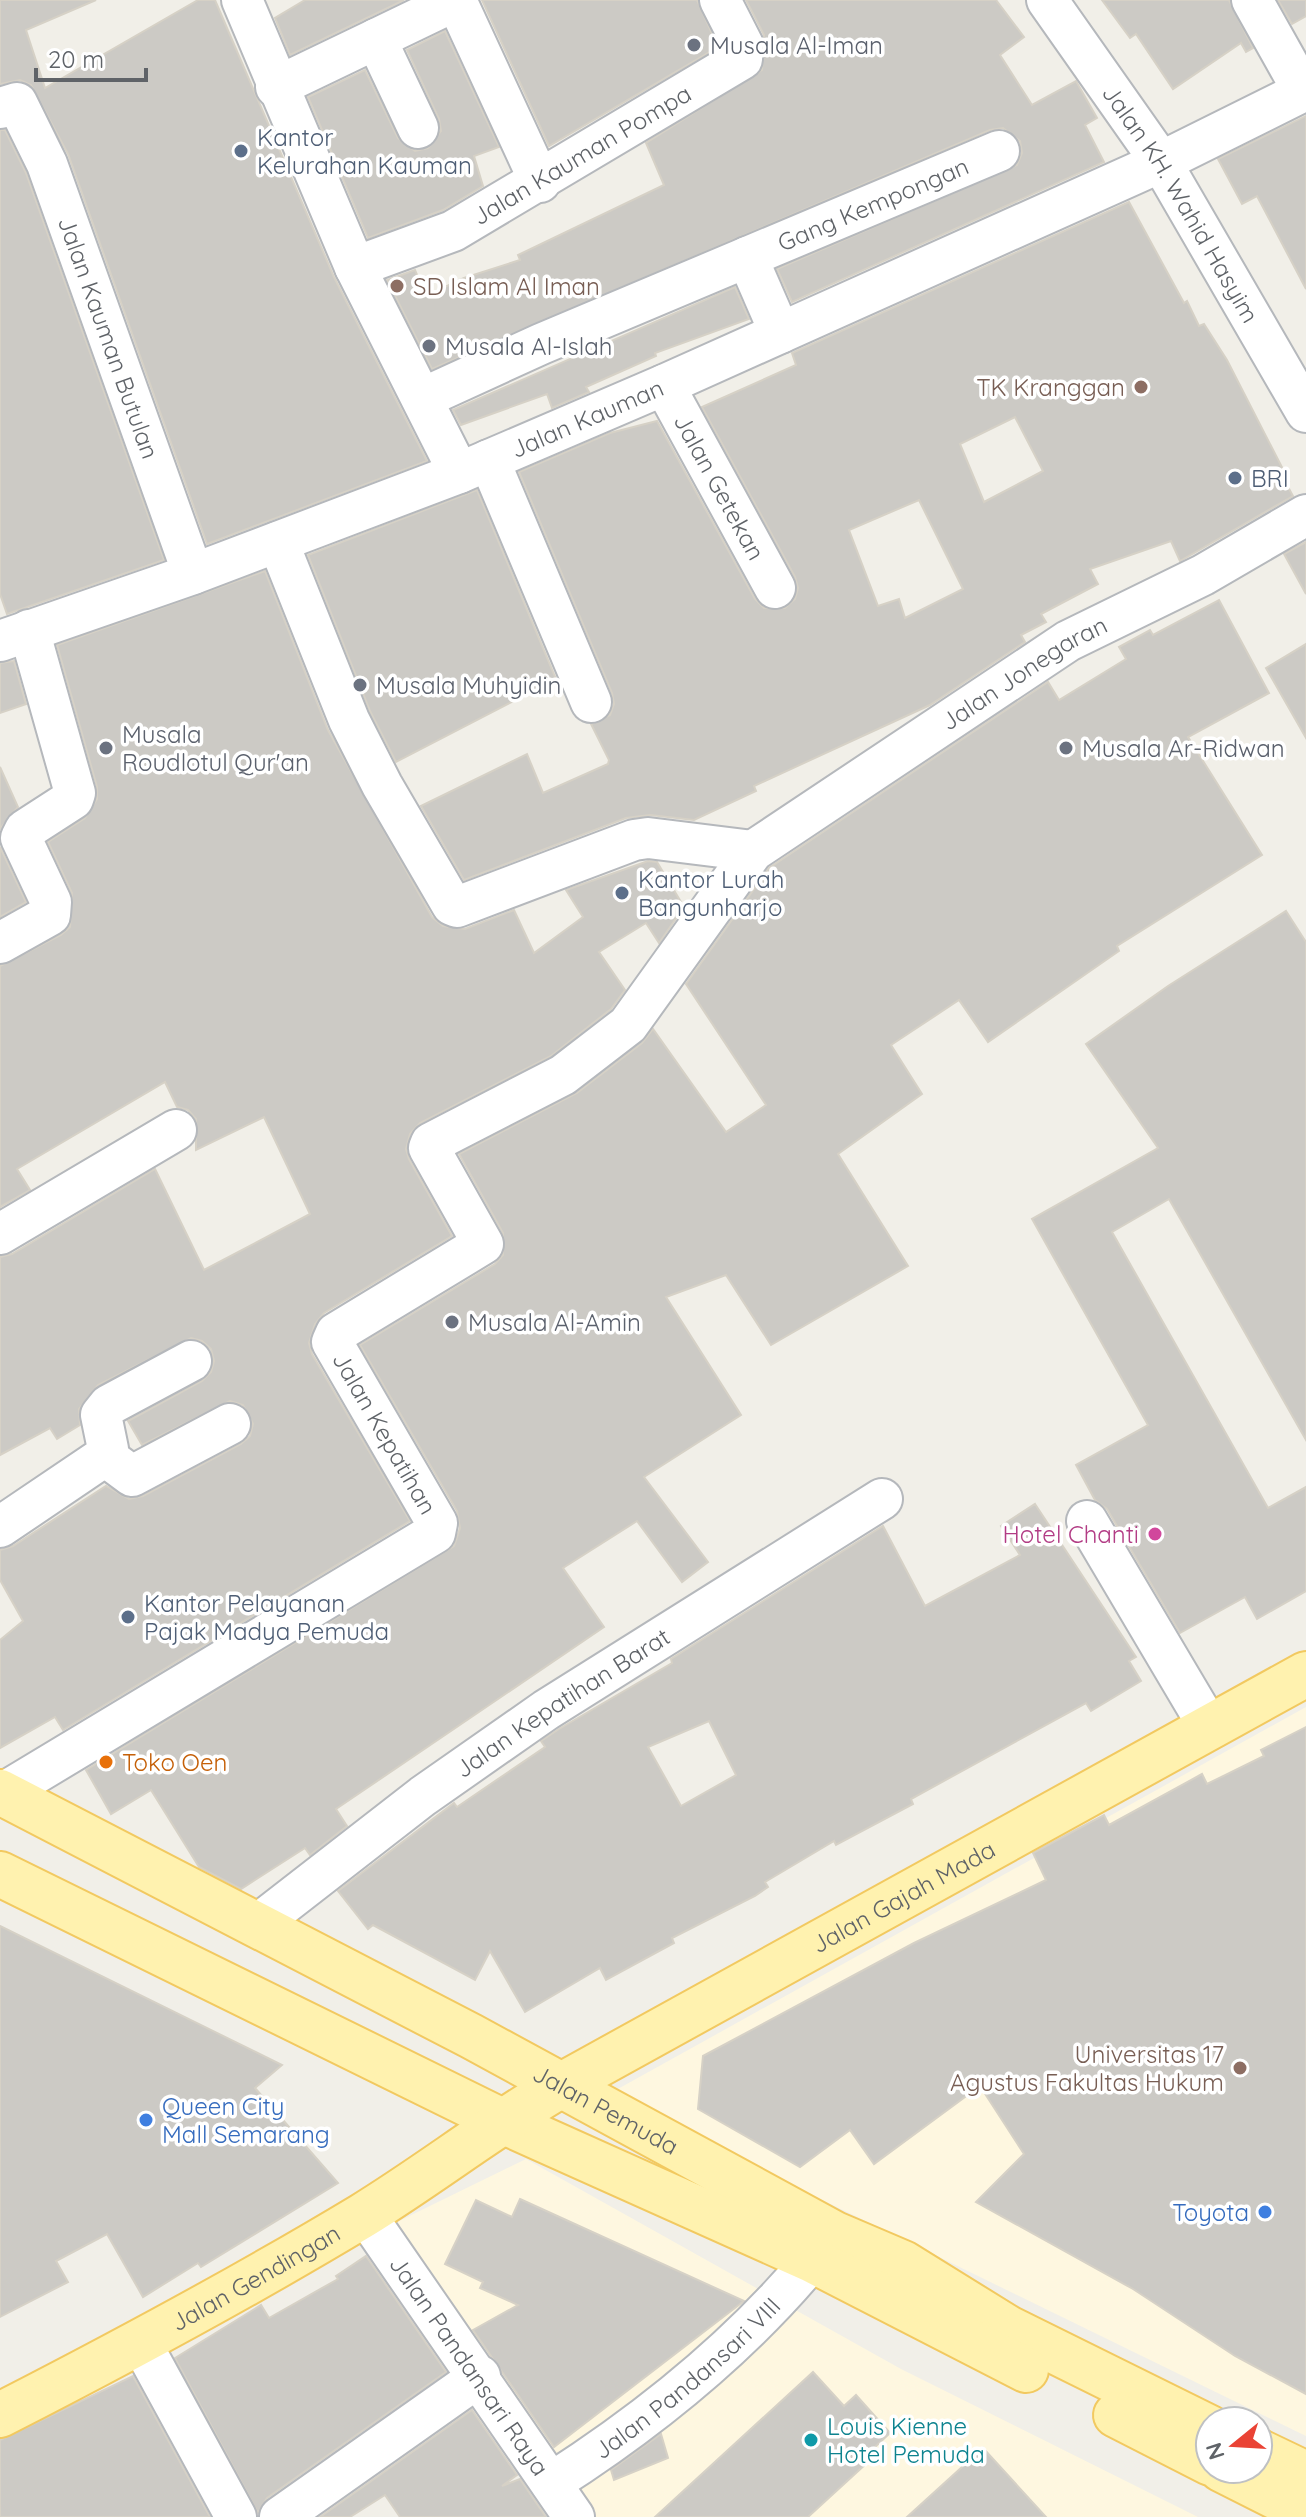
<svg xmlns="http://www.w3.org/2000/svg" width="1306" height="2517" font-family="Quicksand,sans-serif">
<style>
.commercial{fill:#fef7e0}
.building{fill:#cccac5;stroke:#d6d1c6;stroke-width:2;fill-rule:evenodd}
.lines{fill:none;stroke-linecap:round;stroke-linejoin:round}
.minor-casing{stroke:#b5b8bc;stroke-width:44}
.major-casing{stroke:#f2c960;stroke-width:48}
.minor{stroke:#fff;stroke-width:40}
.major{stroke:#fff2af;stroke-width:44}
.worship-dot{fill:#6b7280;stroke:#fff;stroke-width:3}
.service-dot{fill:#5c6f8a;stroke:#fff;stroke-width:3}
.education-dot{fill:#8d6e63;stroke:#fff;stroke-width:3}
.hotel-dot{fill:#d1479c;stroke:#fff;stroke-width:3}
.food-dot{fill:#e8710a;stroke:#fff;stroke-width:3}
.shop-dot{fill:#3f7fe0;stroke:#fff;stroke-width:3}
.culture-dot{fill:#0f9aa8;stroke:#fff;stroke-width:3}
.labels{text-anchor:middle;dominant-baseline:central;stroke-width:7;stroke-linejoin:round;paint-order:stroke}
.worship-label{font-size:24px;fill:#5b616d;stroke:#fff;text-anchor:start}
.service-label{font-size:24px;fill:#4e5e75;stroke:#fff;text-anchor:start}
.street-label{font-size:24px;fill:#5f6368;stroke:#fff}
.education-label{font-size:24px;fill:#785e54;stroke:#fff;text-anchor:end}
.hotel-label{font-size:24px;fill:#b23c85;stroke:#fff;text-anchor:end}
.food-label{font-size:24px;fill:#c56008;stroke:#fff;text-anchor:start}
.shop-label{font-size:24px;fill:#366cbe;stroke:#fff;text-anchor:start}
.culture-label{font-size:24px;fill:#0d838f;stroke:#fff;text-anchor:start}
</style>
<rect width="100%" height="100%" fill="#f1efe8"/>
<g class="commercial">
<polygon points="1306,1707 1306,2436 607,2095"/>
<polygon points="526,2159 901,2369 1198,2517 583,2517 393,2224"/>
</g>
<g class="building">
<polygon points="0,0 96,0 26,30 45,88 198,0 215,0 334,277 427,461 207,544 68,154 31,85 20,80 0,84"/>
<polygon points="305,0 404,0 290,55 275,18"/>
<polygon points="482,0 697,0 718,47 549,146"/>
<polygon points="746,0 996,0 1024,37 1000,55 1032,105 1076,81 1097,118 1085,125 1104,162 792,302 777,269 1017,165 1022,153 1020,141 1003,128 990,130 432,369 387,280 415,270 426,296 464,278 520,260 518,255 664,185 646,143 762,70 764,35"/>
<polygon points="1102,0 1229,0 1253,48 1246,52 1241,43 1173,89 1136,34 1130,38"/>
<polygon points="1278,0 1306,0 1306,16 1292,24"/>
<polygon points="445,31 499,147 474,156 483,186 443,210 368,238 308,97 365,70 398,138 415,151 428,148 441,131 439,119 407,50"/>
<polygon points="1306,116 1306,289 1257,196 1242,204 1218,159"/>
<polygon points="0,130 5,130 26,173 164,560 7,614 0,594"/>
<path d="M1129,202L1184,303L1187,301L1199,326L1204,324L1227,360L1289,481L1286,483L1293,496L1180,561L1171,541L1090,569L1098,584L1041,614L1046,622L1021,635L1025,642L930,705L754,786L756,791L694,820L650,815L626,818L464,880L421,806L527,754L543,793L608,764L609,760L591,724L610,715L614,704L612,693L519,472L610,433L657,421L755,599L764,608H785L795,599L798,588L795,577L702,407L796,365L792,353ZM1015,417L1043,471L984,502L960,444ZM919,500L963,589L905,618L899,599L878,606L849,530Z"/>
<polygon points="735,287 749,319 655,353 656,356 586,387 589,392 552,408 547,394 461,425 453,410"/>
<polygon points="477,490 556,679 396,762 370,711 308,555"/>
<polygon points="1306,542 1306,594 1284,554"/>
<polygon points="265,571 328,730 432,917 443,926 465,929 514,910 534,953 583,917 566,890 648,861 657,862 684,907 659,943 646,923 599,952 625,990 611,1009 551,1056 420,1123 410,1134 406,1149 409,1159 452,1236 324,1313 315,1324 309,1343 312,1354 410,1521 63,1730 55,1717 0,1748 0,1640 23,1621 0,1580 0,1550 13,1546 106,1486 129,1499 143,1496 241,1444 250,1436 253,1424 243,1405 230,1401 142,1445 128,1421 202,1381 211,1372 214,1361 211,1349 202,1341 191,1338 98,1385 79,1409 80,1425 57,1439 50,1428 0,1455 0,1257 12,1254 155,1169 204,1270 310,1214 264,1117 196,1150 196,1119 188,1110 177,1107 165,1082 17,1169 30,1190 0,1207 0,966 61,935 70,927 72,893 48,842 85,818 97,799 97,787 57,645"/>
<polygon points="1219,600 1269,693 1188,737 1262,855 1117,946 1119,951 988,1042 959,1000 891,1045 922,1094 838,1154 908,1266 771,1345 726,1275 666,1297 741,1415 644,1477 708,1562 682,1582 637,1521 563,1568 604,1627 336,1809 347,1826 310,1855 305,1848 241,1889 199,1867 151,1790 111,1814 86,1770 454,1546 460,1528 457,1511 360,1345 495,1264 503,1255 503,1233 459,1154 577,1093 642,1043 653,1029 726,1132 766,1105 686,984 769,868 1048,682 1059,700 1126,659 1119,647 1150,630 1153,635"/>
<polygon points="1306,644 1306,738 1266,668"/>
<polygon points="14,661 26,704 0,713 0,663"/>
<polygon points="0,767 18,807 0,829"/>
<polygon points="0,847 26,902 0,917"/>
<polygon points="1286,911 1306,942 1306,1440 1169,1199 1112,1232 1268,1508 1306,1487 1306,1591 1257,1619 1245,1597 1180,1633 1107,1509 1095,1500 1076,1465 1148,1425 1032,1219 1158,1148 1086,1044 1168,986"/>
<path d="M1035,1504L1136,1657L1129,1661L1141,1681L1091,1711L1086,1703L911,1799L913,1804L836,1845L834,1841L765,1882L768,1887L755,1896L672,1938L674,1943L606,1980L600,1968L525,2012L490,1951L475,1980L373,1925L368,1929L338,1891L454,1803L457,1807L545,1747L541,1741L559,1729L672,1663L671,1659L883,1526L925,1606L1020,1555L1001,1526ZM709,1721L736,1775L681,1806L648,1747Z"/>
<polygon points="1306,1727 1306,2394 1235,2356 1133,2289 976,2202 1024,2154 980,2086 874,2164 850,2130 800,2167 698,2109 703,2056 914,1943 1046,1880 1033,1853 1074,1831 1104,1815 1109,1825 1202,1774 1207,1784 1264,1756 1261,1750"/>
<polygon points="0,1926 282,2065 255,2088 338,2183 201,2267 198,2263 143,2297 107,2234 56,2261 68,2282 0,2317"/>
<polygon points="520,2199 744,2301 554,2447 473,2330 518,2305 480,2288 483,2282 445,2264 476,2200 512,2217"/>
<polygon points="366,2256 446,2372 267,2498 258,2513 175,2358 261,2305 269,2318 338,2279 336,2276"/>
<polygon points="813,2372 844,2406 856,2395 890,2433 875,2447 880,2451 808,2517 655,2517"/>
<polygon points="133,2376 210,2517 0,2517 0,2440"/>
<polygon points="472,2410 517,2475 502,2486 520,2479 546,2517 400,2517 385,2495 350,2517 320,2517"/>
<polygon points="661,2434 668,2458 614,2480 611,2470"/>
<polygon points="983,2448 1046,2517 907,2517"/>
</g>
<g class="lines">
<defs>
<g id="minor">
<polyline points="242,0 355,267 459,473"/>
<polyline points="456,0 540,182"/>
<path id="s1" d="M1047,0L1161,162L1306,412"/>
<polyline points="1252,0 1303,91"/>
<polyline points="376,39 457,0"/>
<polyline points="276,87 376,39 418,128"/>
<path id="s2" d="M0,108L17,103L47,164L193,574"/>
<polyline points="747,257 780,333"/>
<path id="s3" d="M355,267L453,231L742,59L743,45L720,0"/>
<path id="s4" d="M664,385L775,588"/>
<path id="s5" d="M423,398L541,344L999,151"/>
<polyline points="489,460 591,702"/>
<polyline points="278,542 349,720 382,785 452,905 457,907 634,840 648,838 753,851"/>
<path id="s6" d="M0,641L193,574L459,473L664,385L1161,162L1306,90"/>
<polyline points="0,943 50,915 51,902 21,838 25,830 73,799 75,793 29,630"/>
<polyline points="0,1234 176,1130"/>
<polyline points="105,1456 132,1476 230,1424"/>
<polyline points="1087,1521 1209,1727"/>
<polyline points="0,1527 105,1456 108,1449 101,1415 109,1405 191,1361"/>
<path id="s7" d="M3,1793L435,1533L437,1523L332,1342L336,1333L483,1244L429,1148L431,1143L563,1075L628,1025L753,851L1068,641L1203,575L1306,515"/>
<path id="s8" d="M257,1925L423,1796L546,1710L882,1499"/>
<path id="s9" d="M365,2214L574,2517"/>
<polyline points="141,2343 236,2517"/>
<path id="s10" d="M551,2483C648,2421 738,2349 812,2260"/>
<polyline points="280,2517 480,2376"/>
</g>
<g id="major">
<path id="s11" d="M0,1792L471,2036L835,2234L903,2263L1008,2328L1210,2428"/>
<polyline points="0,1874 500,2120 812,2260 1026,2370"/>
<path id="s12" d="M0,2415C123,2352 244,2287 362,2216C429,2175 491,2126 560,2086L1306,1674"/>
<polyline points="1116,2415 1210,2463"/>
<polyline points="1258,2451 1306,2474"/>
<polyline points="1221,2469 1306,2512"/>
</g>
</defs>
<use href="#minor" class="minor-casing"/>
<use href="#major" class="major-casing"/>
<use href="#minor" class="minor"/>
<use href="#major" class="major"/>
</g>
<g class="worship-dot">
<circle cx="694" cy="45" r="8"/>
<circle cx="429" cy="346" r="8"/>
<circle cx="360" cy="685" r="8"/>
<circle cx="106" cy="748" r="8"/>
<circle cx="1066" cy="748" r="8"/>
<circle cx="452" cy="1322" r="8"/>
</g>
<g class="service-dot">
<circle cx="241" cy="151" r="8"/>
<circle cx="1235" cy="478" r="8"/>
<circle cx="622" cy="893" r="8"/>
<circle cx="128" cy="1617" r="8"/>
</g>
<g class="education-dot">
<circle cx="397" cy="286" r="8"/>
<circle cx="1141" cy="387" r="8"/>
<circle cx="1240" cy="2068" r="8"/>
</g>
<circle class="hotel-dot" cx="1155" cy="1534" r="8"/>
<circle class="food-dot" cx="106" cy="1762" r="8"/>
<g class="shop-dot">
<circle cx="146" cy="2120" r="8"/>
<circle cx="1265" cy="2212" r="8"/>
</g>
<circle class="culture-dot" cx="811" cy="2440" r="8"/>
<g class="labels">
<g class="worship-label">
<text x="710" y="45">Musala Al-Iman</text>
<text x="445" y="346">Musala Al-Islah</text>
<text x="376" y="685">Musala Muhyidin</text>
<text x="122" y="734">Musala<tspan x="122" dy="28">Roudlotul Qur'an</tspan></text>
<text x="1082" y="748">Musala Ar-Ridwan</text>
<text x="468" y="1322">Musala Al-Amin</text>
</g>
<g class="service-label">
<text x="257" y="137">Kantor<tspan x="257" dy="28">Kelurahan Kauman</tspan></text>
<text x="1251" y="478">BRI</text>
<text x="638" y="879">Kantor Lurah<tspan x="638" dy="28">Bangunharjo</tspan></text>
<text x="144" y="1603">Kantor Pelayanan<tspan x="144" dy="28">Pajak Madya Pemuda</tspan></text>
</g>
<g class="street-label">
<text stroke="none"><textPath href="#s3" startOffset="254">Jalan Kauman Pompa</textPath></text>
<text stroke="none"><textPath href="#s5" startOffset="490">Gang Kempongan</textPath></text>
<text stroke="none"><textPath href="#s1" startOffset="244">Jalan KH. Wahid Hasyim</textPath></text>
<text stroke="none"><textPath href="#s2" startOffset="270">Jalan Kauman Butulan</textPath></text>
<text stroke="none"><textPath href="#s6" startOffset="628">Jalan Kauman</textPath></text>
<text stroke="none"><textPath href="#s4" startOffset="116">Jalan Getekan</textPath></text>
<text stroke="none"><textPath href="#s7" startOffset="1790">Jalan Jonegaran</textPath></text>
<text transform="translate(385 1433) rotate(60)">Jalan Kepatihan</text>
<text stroke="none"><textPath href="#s8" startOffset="378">Jalan Kepatihan Barat</textPath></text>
<text stroke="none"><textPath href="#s12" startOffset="1042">Jalan Gajah Mada</textPath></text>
<text stroke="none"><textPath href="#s11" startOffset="684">Jalan Pemuda</textPath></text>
<text stroke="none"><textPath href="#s12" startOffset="290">Jalan Gendingan</textPath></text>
<text stroke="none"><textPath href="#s9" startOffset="184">Jalan Pandansari Raya</textPath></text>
<text stroke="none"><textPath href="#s10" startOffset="172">Jalan Pandansari VIII</textPath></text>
</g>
<g class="education-label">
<text x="413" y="286" text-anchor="start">SD Islam Al Iman</text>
<text x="1125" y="387">TK Kranggan</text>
<text x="1224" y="2054">Universitas 17<tspan x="1224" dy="28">Agustus Fakultas Hukum</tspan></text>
</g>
<g class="hotel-label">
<text x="1139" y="1534">Hotel Chanti</text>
</g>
<g class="food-label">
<text x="122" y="1762">Toko Oen</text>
</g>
<g class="shop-label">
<text x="162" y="2106">Queen City<tspan x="162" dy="28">Mall Semarang</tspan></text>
<text x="1249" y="2212" text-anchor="end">Toyota</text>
</g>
<g class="culture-label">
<text x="827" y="2426">Louis Kienne<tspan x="827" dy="28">Hotel Pemuda</tspan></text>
</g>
</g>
<g transform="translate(1234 2445) rotate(252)"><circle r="38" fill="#ffffff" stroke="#bfc1c3" stroke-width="2"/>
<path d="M0-6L14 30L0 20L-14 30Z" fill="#ea4335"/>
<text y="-12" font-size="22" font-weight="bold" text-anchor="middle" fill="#5f6368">N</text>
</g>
<path d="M36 68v12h110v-12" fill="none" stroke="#5f6368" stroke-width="4"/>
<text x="48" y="68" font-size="24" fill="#5f6368" stroke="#ffffff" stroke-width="6" paint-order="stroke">20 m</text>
</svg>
